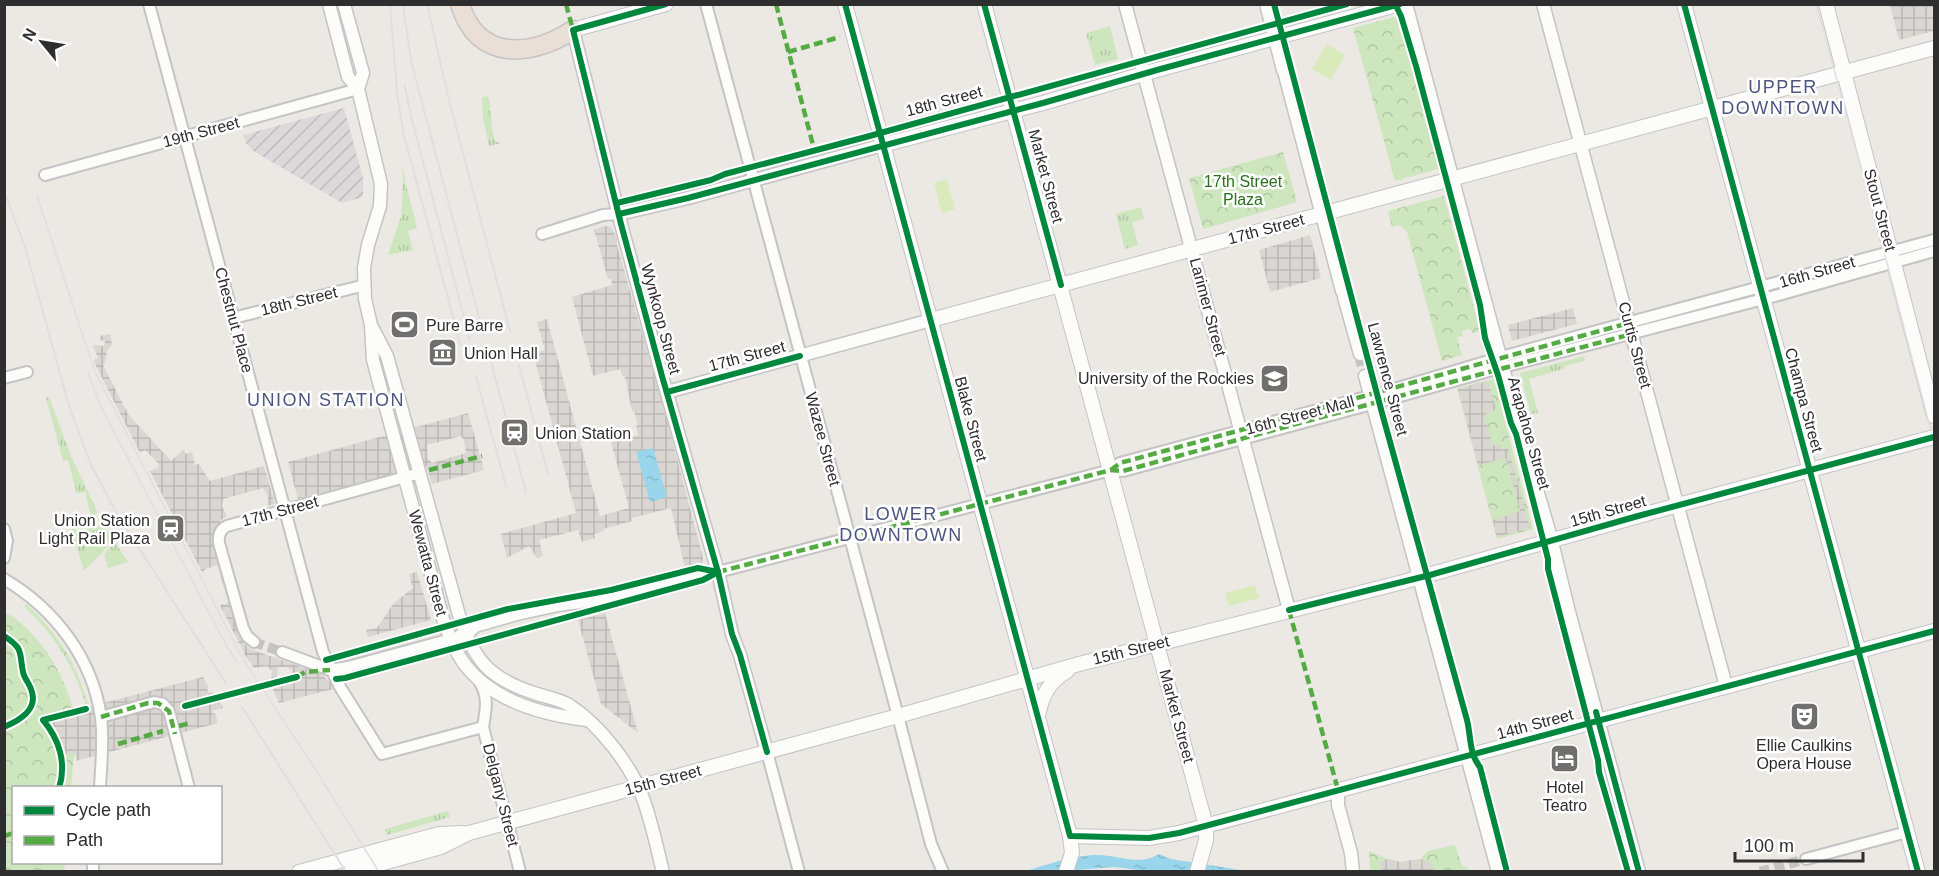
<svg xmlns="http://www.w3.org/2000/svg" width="1939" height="876" font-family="Helvetica,sans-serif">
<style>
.industrial{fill:url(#industrial-furrows)}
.grass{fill:url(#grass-tufts)}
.forest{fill:url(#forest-crowns)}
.pitch{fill:#d9eabb}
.plaza{fill:url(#plaza-grid);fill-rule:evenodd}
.water{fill:url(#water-ripples)}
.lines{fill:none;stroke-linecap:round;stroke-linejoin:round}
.minor-tunnel{stroke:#c6c3c0;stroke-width:10;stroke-dasharray:10 5;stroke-linecap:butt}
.tertiary-tunnel{stroke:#c6c3c0;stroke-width:12;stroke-dasharray:12 6;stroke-linecap:butt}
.minor-casing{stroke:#c5c4c5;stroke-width:14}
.tertiary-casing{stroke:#c5c4c5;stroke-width:15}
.secondary-casing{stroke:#c5c4c5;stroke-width:16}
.motorway-casing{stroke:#c6c5c4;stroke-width:21}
.minor{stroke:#fcfcfb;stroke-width:10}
.tertiary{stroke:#fcfcfb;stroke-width:12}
.secondary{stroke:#fcfcfb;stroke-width:14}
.motorway{stroke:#eadfd6;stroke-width:18}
.tram{stroke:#dfdfe1;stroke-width:1.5}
.rail{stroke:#dfdfe1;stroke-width:2}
.quiet{stroke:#54ab44;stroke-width:4.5;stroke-dasharray:9 4.5;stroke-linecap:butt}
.cycleway-casing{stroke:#fff;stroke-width:10}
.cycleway{stroke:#00873e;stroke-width:6}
.labels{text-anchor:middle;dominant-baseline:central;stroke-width:5;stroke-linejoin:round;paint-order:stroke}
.street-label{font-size:16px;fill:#2e2e2e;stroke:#fff}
.park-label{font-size:16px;fill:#2c6e1b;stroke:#fff}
.poi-label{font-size:16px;fill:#2e2e2e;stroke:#fff;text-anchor:start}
.neighbourhood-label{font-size:18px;letter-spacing:1.5px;fill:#4d5680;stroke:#fff}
</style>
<defs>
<pattern id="industrial-furrows" width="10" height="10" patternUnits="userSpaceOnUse" patternTransform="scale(1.5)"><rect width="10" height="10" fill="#dcd9db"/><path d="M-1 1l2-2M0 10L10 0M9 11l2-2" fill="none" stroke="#bdbbbc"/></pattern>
<pattern id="grass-tufts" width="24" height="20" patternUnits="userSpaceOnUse" patternTransform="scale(1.5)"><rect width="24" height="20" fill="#cee6be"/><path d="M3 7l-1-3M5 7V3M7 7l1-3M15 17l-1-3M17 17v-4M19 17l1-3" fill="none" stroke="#b1c6a4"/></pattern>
<pattern id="forest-crowns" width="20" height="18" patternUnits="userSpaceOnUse" patternTransform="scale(1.5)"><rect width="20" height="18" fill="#cee6be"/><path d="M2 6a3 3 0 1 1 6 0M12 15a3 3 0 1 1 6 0" fill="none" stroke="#b1c6a4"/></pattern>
<pattern id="plaza-grid" width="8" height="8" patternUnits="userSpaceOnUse" patternTransform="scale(1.5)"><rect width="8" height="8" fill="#dad6d2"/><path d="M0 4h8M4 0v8" fill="none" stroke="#bbb8b5"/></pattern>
<pattern id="water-ripples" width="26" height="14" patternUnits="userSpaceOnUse" patternTransform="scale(1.5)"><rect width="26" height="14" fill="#99d6ec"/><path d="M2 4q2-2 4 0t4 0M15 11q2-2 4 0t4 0" fill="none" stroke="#84b8cb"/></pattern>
</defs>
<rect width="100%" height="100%" fill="#ece8e4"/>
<polygon class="industrial" points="344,108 363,178 363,197 342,203 253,151 249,146 247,145 243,135"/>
<g class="grass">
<polygon points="1110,26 1118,59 1095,65 1086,33"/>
<path d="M488,96C491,109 491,129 495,141L501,143L489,146L483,118L482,97Z"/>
<polygon points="402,162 405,181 417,228 408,231 413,250 388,255 401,216 403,188"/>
<polygon points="1141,207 1144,219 1132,222 1138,245 1125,249 1116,214"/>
<polygon points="1584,356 1585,361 1564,366 1564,369 1529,379 1538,413 1531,414 1520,373"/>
<polygon points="49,397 71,456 98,513 91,516 85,492 77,494 68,460 63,461 46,398"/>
<polygon points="83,523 85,529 104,525 128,562 108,568 104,554 112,545 73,525"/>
<polygon points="71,527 108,546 84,571"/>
<path d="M26,604C57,632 77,664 88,704L86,705C74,665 54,635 24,606Z"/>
<polygon points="448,811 450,817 387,835 385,829"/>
</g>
<g class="forest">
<polygon points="1398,16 1439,169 1395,181 1353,28"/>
<polygon points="1283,152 1297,202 1203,229 1189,178"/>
<polygon points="1444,196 1485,349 1483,350 1478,332 1472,333 1470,329 1462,331 1463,336 1457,337 1462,355 1442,361 1407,232 1399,225 1392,227 1388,211"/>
<polygon points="1494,379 1533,529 1497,539 1457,388"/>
<path d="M5,614C13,615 18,621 24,626C49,649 63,676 73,708V710L43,719L57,738L63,754H74L71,787L14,788V862L65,863L64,871L5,872Z"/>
<polygon points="1455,845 1462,865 1472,871 1370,871 1369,851 1388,859 1400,862 1420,859 1428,851"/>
</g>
<g class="pitch">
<polygon points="1327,44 1345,55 1331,80 1312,69"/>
<polygon points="947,179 955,209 942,213 934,183"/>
<polygon points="1255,585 1259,598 1229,606 1225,593"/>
</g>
<g class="plaza">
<polygon points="1890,5 1934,5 1934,31 1899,40"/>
<polygon points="604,226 611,227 617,238 617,245 668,424 703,558 702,563 685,568 671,508 632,518 632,521 603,529 604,531 594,534 595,538 582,542 578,530 539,540 543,556 537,558 529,546 507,558 501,534 576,513 533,353 545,350 537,322 547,319 600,516 629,508 611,442 638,435 636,426 638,425 634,411 632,411 625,377 623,377 620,369 593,376 572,297 612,285 611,279 608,279 594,230"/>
<polygon points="1310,235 1321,278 1270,292 1259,250"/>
<polygon points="1573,308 1577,324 1512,341 1508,325"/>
<polygon points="110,334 112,344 107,351 105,363 103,364 104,367 128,414 171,461 183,450 186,454 192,452 195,465 199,464 210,481 264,466 275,504 267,506 268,496 263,488 223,499 222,506 227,516 221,520 213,535 237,627 244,643 250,649 321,674 330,682 333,689 279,703 273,689 298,681 296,673 292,674 292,671 288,667 278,667 277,677 271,679 272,671 267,666 254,668 245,655 220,605 226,604 228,601 218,567 216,565 204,570 203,574 150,471 158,468 159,464 145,450 140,453 93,360 98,358 93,345 104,346 105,341 100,340 100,336"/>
<polygon points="1488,381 1496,409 1484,415 1493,446 1500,444 1502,450 1508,448 1530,528 1497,537 1493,520 1520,511 1506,458 1478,465 1458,389"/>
<path d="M468,413L484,470L432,484L426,465L298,499L288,462ZM461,436L464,440L466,453L432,463L428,458L427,445Z"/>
<polygon points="417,572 431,620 368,637 366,630 377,628 394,603 414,587 412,586 409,574"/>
<polygon points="605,613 638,733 601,704 578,620"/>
<polygon points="203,677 209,688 207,689 209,693 213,692 215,695 189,702 191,708 219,701 223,708 212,711 213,714 215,713 218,723 76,761 76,756 74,754 63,754 53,731 43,719"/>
<polygon points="1388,859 1400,862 1420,859 1432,864 1434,871 1383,871 1378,863"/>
</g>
<g class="water">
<polygon points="653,448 667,497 650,502 636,452"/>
<path d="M1159,854L1171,859L1247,871L1153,872L1115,867L1062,871L1023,872C1044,865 1078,854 1100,855C1120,856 1141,866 1159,854Z"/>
</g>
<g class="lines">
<g class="minor-tunnel">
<polyline points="254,642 282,652"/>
<polyline points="1760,872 1806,859"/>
</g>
<polyline class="tertiary-tunnel" points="1360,354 1365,376"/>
<defs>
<g id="minor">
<polyline points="149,4 323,652 340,687 382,754 483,727"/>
<polyline points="706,4 898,716 931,844 943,872"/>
<polyline points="45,175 358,89"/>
<polyline points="542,234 603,215 619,214"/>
<polyline points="233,318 365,285"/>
<polyline points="4,378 27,372"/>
<polyline points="1111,470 1120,463 1381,393 1512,354 1934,240"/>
<polyline points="4,529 7,541 4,558"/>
<polyline points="718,572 1111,470 1123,471 1383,401 1503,367 1775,296 1934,251"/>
<path d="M4,579C55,609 93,659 101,718C104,741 101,765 100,788"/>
<path d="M254,642L247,636L243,628L219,543C218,535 220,529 227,526L420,473"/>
<polyline points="282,652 330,670 348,667 451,639"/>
<path d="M479,681C489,696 486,709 483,727L520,872"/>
<polyline points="101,717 154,702 163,704 169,711 189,788"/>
<polyline points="767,752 799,872"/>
<polyline points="1806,859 1907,832"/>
<polyline points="93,872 93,862"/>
</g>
<g id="tertiary">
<path d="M329,4L348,77L358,89L381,184L380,206L368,245L364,268L365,299L371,325L373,360L443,619C449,635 455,652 466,666C494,701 544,715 587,720"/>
<polyline points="344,4 363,73 358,89"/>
<polyline points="1125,4 1289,610"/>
<polyline points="1266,4 1283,70"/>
<polyline points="1406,4 1522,439 1550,534 1568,608 1639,872"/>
<polyline points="1543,4 1726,686"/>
<polyline points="573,30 621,224 662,376 718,572 732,634 740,655 767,752"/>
<polyline points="1285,75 1342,291"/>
<polyline points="619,214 688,198 883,145"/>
<polyline points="1344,297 1360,354"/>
<path d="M373,329L387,356L459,615C475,660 486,677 534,693C545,697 559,699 569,705C600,725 632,766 644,801C652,824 657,848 663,872"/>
<polyline points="1365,376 1498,872"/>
<polyline points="667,392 931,320"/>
<polyline points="460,636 466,635 475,626 517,614 558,605 629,595 701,574 718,572"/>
<polyline points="1338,790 1338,805 1351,853 1353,872"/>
</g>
<g id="secondary">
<polyline points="845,4 1070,836 1072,853 1066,872"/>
<polyline points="984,4 1206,826 1206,840 1197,872"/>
<polyline points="1684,4 1918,872"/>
<polyline points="1826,4 1934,416"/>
<polyline points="573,30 666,4"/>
<polyline points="883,145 1043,103 1157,70 1400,4"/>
<polyline points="931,320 1934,48"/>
<path d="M1038,716C1042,695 1049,682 1067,671"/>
<polyline points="1070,836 1149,838 1179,833 1934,631"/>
<polyline points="299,872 439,834 464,833"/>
<polyline points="350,872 441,847 469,833 898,716 1079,664 1403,582 1678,505 1934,437"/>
</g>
<path id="motorway" d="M460,4C477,62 531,57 573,30"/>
</defs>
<use href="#minor" class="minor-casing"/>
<use href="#tertiary" class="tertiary-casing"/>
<use href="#secondary" class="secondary-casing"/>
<use href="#motorway" class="motorway-casing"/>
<use href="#minor" class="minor"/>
<use href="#tertiary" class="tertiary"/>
<use href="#secondary" class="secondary"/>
<use href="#motorway" class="motorway"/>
<g class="tram">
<polyline points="1816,4 1882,244 1934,442"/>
<polyline points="37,196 95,372 243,659 312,764 379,872"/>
<polyline points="88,372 100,405 226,645 237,662"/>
</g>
<g class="rail">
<polyline points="390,4 397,92 403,132 461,346"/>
<polyline points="403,4 411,61 484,336"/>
<polyline points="427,4 449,100 510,331"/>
<polyline points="405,86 411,116 470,340"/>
<polyline points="4,191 25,247 69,406 91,465 120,519 226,683"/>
<polyline points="491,362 526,492"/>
<polyline points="519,365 548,474"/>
<polyline points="476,377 506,486"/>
<polyline points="242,707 346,872"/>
</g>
<g class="quiet">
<polyline points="566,4 573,30"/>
<polyline points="776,4 813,145"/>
<polyline points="788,52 840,37"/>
<polyline points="429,470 482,456"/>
<path d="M1111,470L1120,463C1290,417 1460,369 1629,323"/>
<path d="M718,572L1111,470L1123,471C1292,425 1462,379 1632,334"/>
<polyline points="1289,610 1338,790"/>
<polyline points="297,677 305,672 330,670"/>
<polyline points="101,717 148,703 158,703 169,711 175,734"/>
<polyline points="179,726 190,723"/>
<polyline points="118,744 163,731"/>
<polyline points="4,836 14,833"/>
</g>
<defs>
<g id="cycleway">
<polyline points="666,4 573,30 621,224 662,376 718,572 732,634 740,655 767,752"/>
<polyline points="845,4 1070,836 1149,838 1179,833 1934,631"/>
<polyline points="984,4 1061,285"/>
<path d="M1274,4L1382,413L1467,720C1471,736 1469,754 1480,767L1507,872"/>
<polyline points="1395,4 1401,16 1416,66 1480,305 1485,338 1498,375 1511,423 1516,434 1548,559 1548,569 1598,760 1599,772 1628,872"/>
<polyline points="1684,4 1918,872"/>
<polyline points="617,203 711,180 725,174 866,137 1347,4"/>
<polyline points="619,214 688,198 1043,103 1157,70 1400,4"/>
<polyline points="667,392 800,356"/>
<polyline points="1289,610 1430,575 1638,516 1934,437"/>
<path d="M4,636C24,649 19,652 23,672C24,678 29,683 31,689C39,709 21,720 4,727"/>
<polyline points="326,660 508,609 611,590 698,568 718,572"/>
<polyline points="336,679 345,678 703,580 718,572"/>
<polyline points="185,706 297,677"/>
<polyline points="1596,712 1639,872"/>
<path d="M59,788C67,763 59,739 43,720L86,709"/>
</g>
</defs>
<use href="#cycleway" class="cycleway-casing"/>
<use href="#cycleway" class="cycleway"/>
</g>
<defs>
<symbol id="stadium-square" viewBox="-11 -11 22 22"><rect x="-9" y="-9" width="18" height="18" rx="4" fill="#706f6e" stroke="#fff"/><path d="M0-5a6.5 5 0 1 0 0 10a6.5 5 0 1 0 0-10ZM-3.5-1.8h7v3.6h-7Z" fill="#fff"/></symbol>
<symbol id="museum-square" viewBox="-11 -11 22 22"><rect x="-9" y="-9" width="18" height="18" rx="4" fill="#706f6e" stroke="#fff"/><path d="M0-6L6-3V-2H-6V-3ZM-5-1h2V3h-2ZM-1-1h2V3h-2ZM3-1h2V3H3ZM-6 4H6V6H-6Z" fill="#fff"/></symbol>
<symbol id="university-square" viewBox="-11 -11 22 22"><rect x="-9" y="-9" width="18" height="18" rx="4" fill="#706f6e" stroke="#fff"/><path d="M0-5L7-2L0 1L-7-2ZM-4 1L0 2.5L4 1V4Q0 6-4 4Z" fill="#fff"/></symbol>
<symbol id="station-square" viewBox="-11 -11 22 22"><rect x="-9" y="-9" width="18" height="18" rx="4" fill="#706f6e" stroke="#fff"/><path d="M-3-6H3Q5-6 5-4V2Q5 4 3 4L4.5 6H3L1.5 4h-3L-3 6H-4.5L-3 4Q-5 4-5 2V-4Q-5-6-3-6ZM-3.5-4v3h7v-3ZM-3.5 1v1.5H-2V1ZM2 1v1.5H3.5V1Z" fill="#fff"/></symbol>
<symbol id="theatre-square" viewBox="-11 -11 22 22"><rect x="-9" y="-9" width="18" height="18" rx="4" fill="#706f6e" stroke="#fff"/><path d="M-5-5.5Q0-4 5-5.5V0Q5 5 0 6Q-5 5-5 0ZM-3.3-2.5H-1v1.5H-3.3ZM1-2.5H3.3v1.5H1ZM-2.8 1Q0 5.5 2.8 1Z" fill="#fff"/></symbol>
<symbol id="hotel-square" viewBox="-11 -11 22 22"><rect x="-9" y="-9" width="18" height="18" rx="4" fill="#706f6e" stroke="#fff"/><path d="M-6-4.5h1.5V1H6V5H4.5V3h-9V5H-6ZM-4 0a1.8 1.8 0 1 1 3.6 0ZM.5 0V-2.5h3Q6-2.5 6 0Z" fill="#fff"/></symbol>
</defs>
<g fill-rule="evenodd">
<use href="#stadium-square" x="388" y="308" width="33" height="33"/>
<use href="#museum-square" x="426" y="336" width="33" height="33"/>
<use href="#university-square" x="1258" y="362" width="33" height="33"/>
<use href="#station-square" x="498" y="416" width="33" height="33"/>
<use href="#station-square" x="154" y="512" width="33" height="33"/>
<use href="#theatre-square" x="1788" y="700" width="33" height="33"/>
<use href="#hotel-square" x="1548" y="742" width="33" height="33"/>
</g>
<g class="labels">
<g class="street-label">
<text transform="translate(944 101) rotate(-15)">18th Street</text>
<text transform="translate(201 132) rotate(-15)">19th Street</text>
<text transform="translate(1046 176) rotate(75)">Market Street</text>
<text transform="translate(1880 210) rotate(75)">Stout Street</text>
<text transform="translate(1266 229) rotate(-15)">17th Street</text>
<text transform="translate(1817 272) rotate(-16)">16th Street</text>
<text transform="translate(299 301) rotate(-14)">18th Street</text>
<text transform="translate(1208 307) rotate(75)">Larimer Street</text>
<text transform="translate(661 319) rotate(75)">Wynkoop Street</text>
<text transform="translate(234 320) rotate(75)">Chestnut Place</text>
<text transform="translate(1635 345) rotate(75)">Curtis Street</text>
<text transform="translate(747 356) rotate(-15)">17th Street</text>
<text transform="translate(1388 379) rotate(75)">Lawrence Street</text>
<text transform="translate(1804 400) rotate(75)">Champa Street</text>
<text transform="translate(1300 415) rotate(-15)">16th Street Mall</text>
<text transform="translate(971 419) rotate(75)">Blake Street</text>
<text transform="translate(1529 433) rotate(74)">Arapahoe Street</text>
<text transform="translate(823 439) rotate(75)">Wazee Street</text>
<text transform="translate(280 511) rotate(-15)">17th Street</text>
<text transform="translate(1608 511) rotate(-16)">15th Street</text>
<text transform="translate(428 563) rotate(75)">Wewatta Street</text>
<text transform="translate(1131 650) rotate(-14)">15th Street</text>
<text transform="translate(1177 716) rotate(75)">Market Street</text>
<text transform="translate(1535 724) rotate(-15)">14th Street</text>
<text transform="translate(663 780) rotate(-15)">15th Street</text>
<text transform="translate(501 795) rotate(76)">Delgany Street</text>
</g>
<g class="park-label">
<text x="1243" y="181">17th Street<tspan x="1243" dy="18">Plaza</tspan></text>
</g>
<g class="poi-label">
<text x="426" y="325">Pure Barre</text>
<text x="464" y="353">Union Hall</text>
<text x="1254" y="378" text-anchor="end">University of the Rockies</text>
<text x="535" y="433">Union Station</text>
<text x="150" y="520" text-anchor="end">Union Station<tspan x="150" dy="18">Light Rail Plaza</tspan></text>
<text x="1804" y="745" text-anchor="middle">Ellie Caulkins<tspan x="1804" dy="18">Opera House</tspan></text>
<text x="1565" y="787" text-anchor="middle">Hotel<tspan x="1565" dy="18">Teatro</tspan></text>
</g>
<g class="neighbourhood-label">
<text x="1783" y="87">UPPER<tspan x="1783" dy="21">DOWNTOWN</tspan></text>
<text x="326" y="400">UNION STATION</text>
<text x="901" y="514">LOWER<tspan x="901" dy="21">DOWNTOWN</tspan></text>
</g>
</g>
<rect width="1939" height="876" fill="none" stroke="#2e2e2e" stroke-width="12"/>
<rect x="12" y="786" width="210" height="78" fill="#ffffff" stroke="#ababab" stroke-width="1.5"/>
<rect x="24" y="806" width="30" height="9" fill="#00873e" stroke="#ababab" stroke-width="1.5"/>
<text x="66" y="816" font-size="18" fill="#2e2e2e">Cycle path</text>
<rect x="24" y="836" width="30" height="9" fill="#54ab44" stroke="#ababab" stroke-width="1.5"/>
<text x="66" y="846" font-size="18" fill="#2e2e2e">Path</text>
<g transform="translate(42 42) rotate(300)" stroke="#ffffff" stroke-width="4.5" paint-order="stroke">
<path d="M0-4.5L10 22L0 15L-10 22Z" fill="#2e2e2e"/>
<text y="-9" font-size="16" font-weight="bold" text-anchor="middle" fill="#2e2e2e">N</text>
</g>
<path d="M1735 852v9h128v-9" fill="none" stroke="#2e2e2e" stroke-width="3"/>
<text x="1744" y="852" font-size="18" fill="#2e2e2e" stroke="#ffffff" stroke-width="4.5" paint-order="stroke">100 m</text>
</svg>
